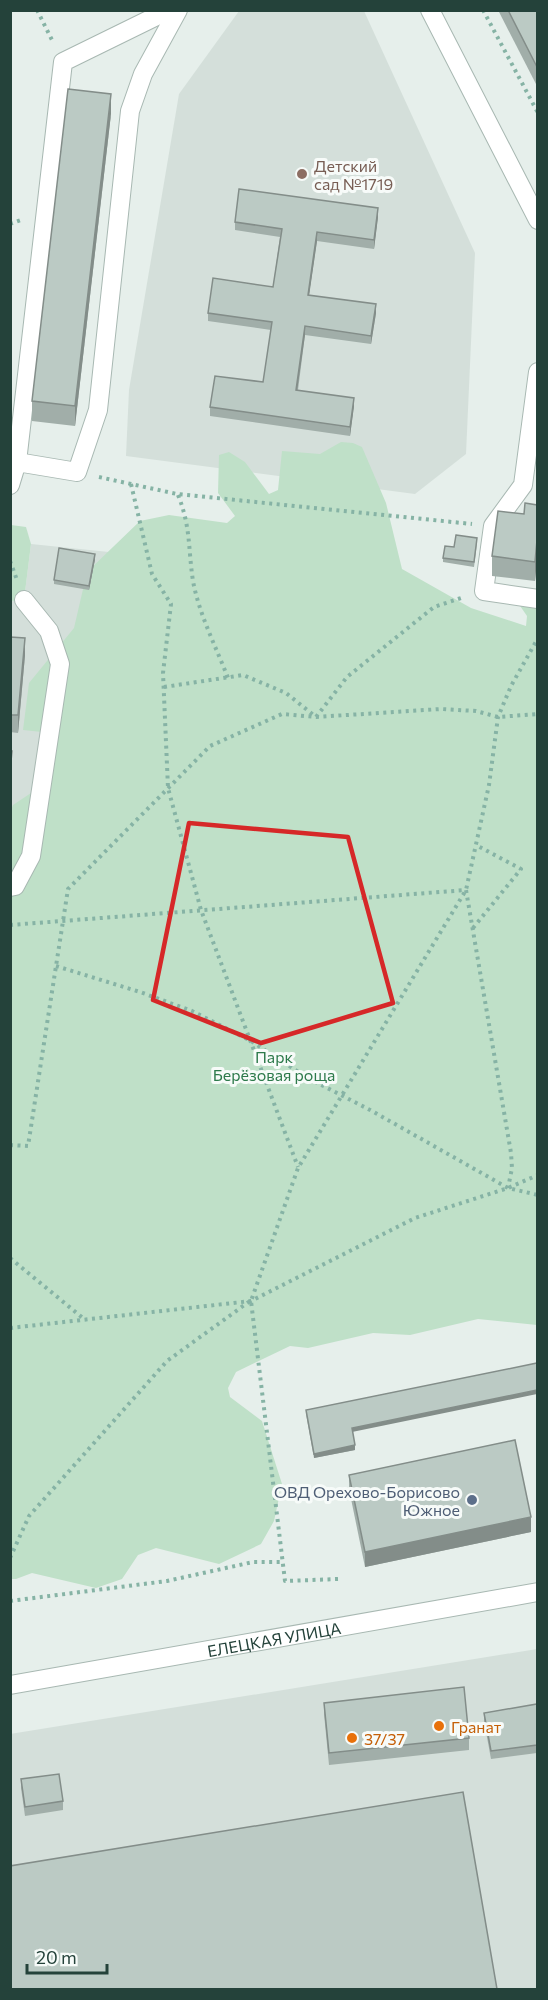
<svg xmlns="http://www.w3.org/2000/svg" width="548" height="2000" font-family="Commissioner,sans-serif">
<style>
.built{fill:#d4dfda}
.green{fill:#bfe0c8}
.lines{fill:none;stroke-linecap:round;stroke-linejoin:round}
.minor-casing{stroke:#a8b8b2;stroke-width:20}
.path{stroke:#86b3a5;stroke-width:4;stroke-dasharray:3 4.5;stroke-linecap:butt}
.minor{stroke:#fff;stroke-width:18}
.wall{fill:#a1aea9}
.shaded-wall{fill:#838d89}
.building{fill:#bbcac4;stroke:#838d89;stroke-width:1.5}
.marked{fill:none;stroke:#d62828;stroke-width:4.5;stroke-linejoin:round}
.education-dot{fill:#8d6e63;stroke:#f7fbf9;stroke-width:2}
.service-dot{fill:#5c6f8a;stroke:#f7fbf9;stroke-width:2}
.food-dot{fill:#e8710a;stroke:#f7fbf9;stroke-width:2}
.labels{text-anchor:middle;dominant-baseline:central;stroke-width:6;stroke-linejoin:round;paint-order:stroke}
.education-label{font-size:16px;fill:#785e54;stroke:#f7fbf9;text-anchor:start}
.park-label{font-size:16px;fill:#2d7a4b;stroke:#f7fbf9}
.service-label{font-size:16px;fill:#4e5e75;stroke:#f7fbf9;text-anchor:end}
.street-label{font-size:16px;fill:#24423a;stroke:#f7fbf9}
.food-label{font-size:16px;fill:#c56008;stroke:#f7fbf9;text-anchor:start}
</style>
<rect width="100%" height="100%" fill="#e6efeb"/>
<g class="built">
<polygon points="239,11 364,11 475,253 466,454 415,494 126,456 129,390 179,94"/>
<polygon points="31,544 109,552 10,915 10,601 24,600"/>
<polygon points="537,1649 537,1989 11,1989 10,1734"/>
</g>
<g class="green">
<polygon points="341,442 353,443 362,447 386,503 402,569 471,608 526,626 527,616 516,600 537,602 537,1325 478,1319 410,1335 373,1333 308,1348 290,1346 236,1372 228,1388 230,1397 262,1421 282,1484 274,1521 261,1544 219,1564 156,1548 138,1555 122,1579 96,1588 32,1573 16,1579 11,1579 10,812 13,805 37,789 42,732 23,730 29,683 74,628 87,572 140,521 169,515 227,523 235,516 218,493 219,455 229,452 245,462 269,494 278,490 282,451 320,454"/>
<polygon points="11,525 26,527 31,544 24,600 11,601"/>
</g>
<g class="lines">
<defs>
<g id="minor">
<polyline points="430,10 538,220"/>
<polyline points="538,372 523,485 493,526 484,591 538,599"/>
<polyline points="17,462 63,62 169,10"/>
<polyline points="10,485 17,462 77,472 98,410 130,111 143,74 178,10"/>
<polyline points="10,887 15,886 31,856 60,664 49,631 24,600"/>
<path id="s1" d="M10,1685L538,1592"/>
</g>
</defs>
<use href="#minor" class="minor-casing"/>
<g class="path">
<polyline points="37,10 53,42"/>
<polyline points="483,10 538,113"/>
<polyline points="10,224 24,219"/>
<polyline points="99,477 177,494 472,524"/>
<polyline points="131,484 152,574 171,604 163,673 168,788 201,910 298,1167"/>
<path d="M178,495C191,527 188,549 193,581C199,614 216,647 228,678"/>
<polyline points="10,561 17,580"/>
<polyline points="164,687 243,675 286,693 316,717 347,677 434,607 464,597"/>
<polyline points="10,925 466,890 511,1153 512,1168 508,1188"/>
<polyline points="473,928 521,869 476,845"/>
<polyline points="56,966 140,992 192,1011 251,1041 306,1077 372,1111 508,1188 538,1195"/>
<polyline points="10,1145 28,1146 68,889 210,746 282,714 316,717 441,709 476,711 498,717 538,714"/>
<polyline points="10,1258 84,1319"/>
<polyline points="10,1328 251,1301 415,1218 508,1188 538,1175"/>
<polyline points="10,1558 29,1516 167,1361 250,1301"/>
<polyline points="338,1579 285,1581 251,1301 298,1168 466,890 489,785 498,717 511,686 538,638"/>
<polyline points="10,1601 167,1581 253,1562 282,1562"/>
</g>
<use href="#minor" class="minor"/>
</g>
<g class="wall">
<polygon points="498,10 537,10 537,86"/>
<polygon points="111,114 75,426 32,421 32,401"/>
<polygon points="378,217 374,249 317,241 309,295 376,313 371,344 305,335 298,390 354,406 350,436 210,416 210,407 263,382 271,330 208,321 208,313 273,287 280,237 235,230 235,222"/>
<polygon points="537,505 537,560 535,581 492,576 492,556 524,514"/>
<polygon points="477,543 474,567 443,562 443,558 454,547"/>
<polygon points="95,559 89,590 54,584 54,580"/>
<polygon points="10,637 25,655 18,733 10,732"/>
<polygon points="306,1410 352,1432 355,1450 314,1458 306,1414"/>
<polygon points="349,1475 531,1532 365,1567 349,1489"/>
<polygon points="324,1703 469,1738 469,1750 329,1765 324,1714"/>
<polygon points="537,1704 537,1753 491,1759 484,1721 484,1713"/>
<polygon points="21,1779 63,1801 63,1810 25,1816 21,1788"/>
</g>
<g class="shaded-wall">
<polygon points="111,94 111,114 75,426 75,406"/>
<polygon points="378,208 378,217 374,249 374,240"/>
<polygon points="317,232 317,241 308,303 308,295"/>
<polygon points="376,304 376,313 371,344 371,336"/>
<polygon points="305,326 305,335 296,398 296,390"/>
<polygon points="354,398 354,406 350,436 350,427"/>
<polygon points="537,540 537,560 535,581 535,562"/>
<polygon points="95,554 95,559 89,590 89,586"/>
<polygon points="25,638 25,655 18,733 18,715"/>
<polygon points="12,751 12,768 10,789 10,771"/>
<polygon points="537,1390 537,1394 352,1432 352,1428"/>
<polygon points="355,1445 355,1450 314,1458 314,1454"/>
<polygon points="531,1517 531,1532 365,1567 365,1552"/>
</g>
<g class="building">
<polygon points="508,10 537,10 537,67"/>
<polygon points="68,89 111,94 75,406 32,401"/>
<polygon points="239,189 378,208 374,240 317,232 308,295 376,304 371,336 305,326 296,390 354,398 350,427 210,407 215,376 263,382 272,322 208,313 213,278 273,287 282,229 235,222"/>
<polygon points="525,503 537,505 537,540 535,562 492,556 498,511 524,514"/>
<polygon points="456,535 477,538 474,562 443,558 445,546 454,547"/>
<polygon points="59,548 95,554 89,586 54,580"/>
<polygon points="10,637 25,638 18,715 10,715"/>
<polygon points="10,751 12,751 10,771"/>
<polygon points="537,1363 537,1390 352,1428 355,1445 314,1454 306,1410"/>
<polygon points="515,1440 531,1517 365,1552 349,1475"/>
<polygon points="464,1687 469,1738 329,1753 324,1703"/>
<polygon points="537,1704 537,1745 491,1751 484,1713"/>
<polygon points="59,1774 63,1801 25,1807 21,1779"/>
<polygon points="463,1792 497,1989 10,1989 10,1866"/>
</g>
<path class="marked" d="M189,823L348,837L393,1003L261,1043L153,1000Z"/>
<circle class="education-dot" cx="302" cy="174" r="6"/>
<circle class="service-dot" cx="472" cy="1500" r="6"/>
<g class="food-dot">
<circle cx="439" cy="1726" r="6"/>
<circle cx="352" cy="1738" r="6"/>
</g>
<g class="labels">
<g class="education-label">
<text x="314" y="165">Детский<tspan x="314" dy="18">сад №1719</tspan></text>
</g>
<g class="park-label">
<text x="274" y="1056">Парк<tspan x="274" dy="18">Берёзовая роща</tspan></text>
</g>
<g class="service-label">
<text x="460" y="1491">ОВД Орехово-Борисово<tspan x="460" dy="18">Южное</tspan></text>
</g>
<g class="street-label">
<text stroke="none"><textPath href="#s1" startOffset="268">ЕЛЕЦКАЯ УЛИЦА</textPath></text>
</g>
<g class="food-label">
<text x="451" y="1726">Гранат</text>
<text x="364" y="1738">37/37</text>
</g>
</g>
<rect width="548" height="2000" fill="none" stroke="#24423a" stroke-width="24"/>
<path d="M27 1964v9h80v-9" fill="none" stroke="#24423a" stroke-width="3"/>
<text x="36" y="1964" font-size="18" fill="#24423a" stroke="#f7fbf9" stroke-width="4.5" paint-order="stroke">20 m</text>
</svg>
